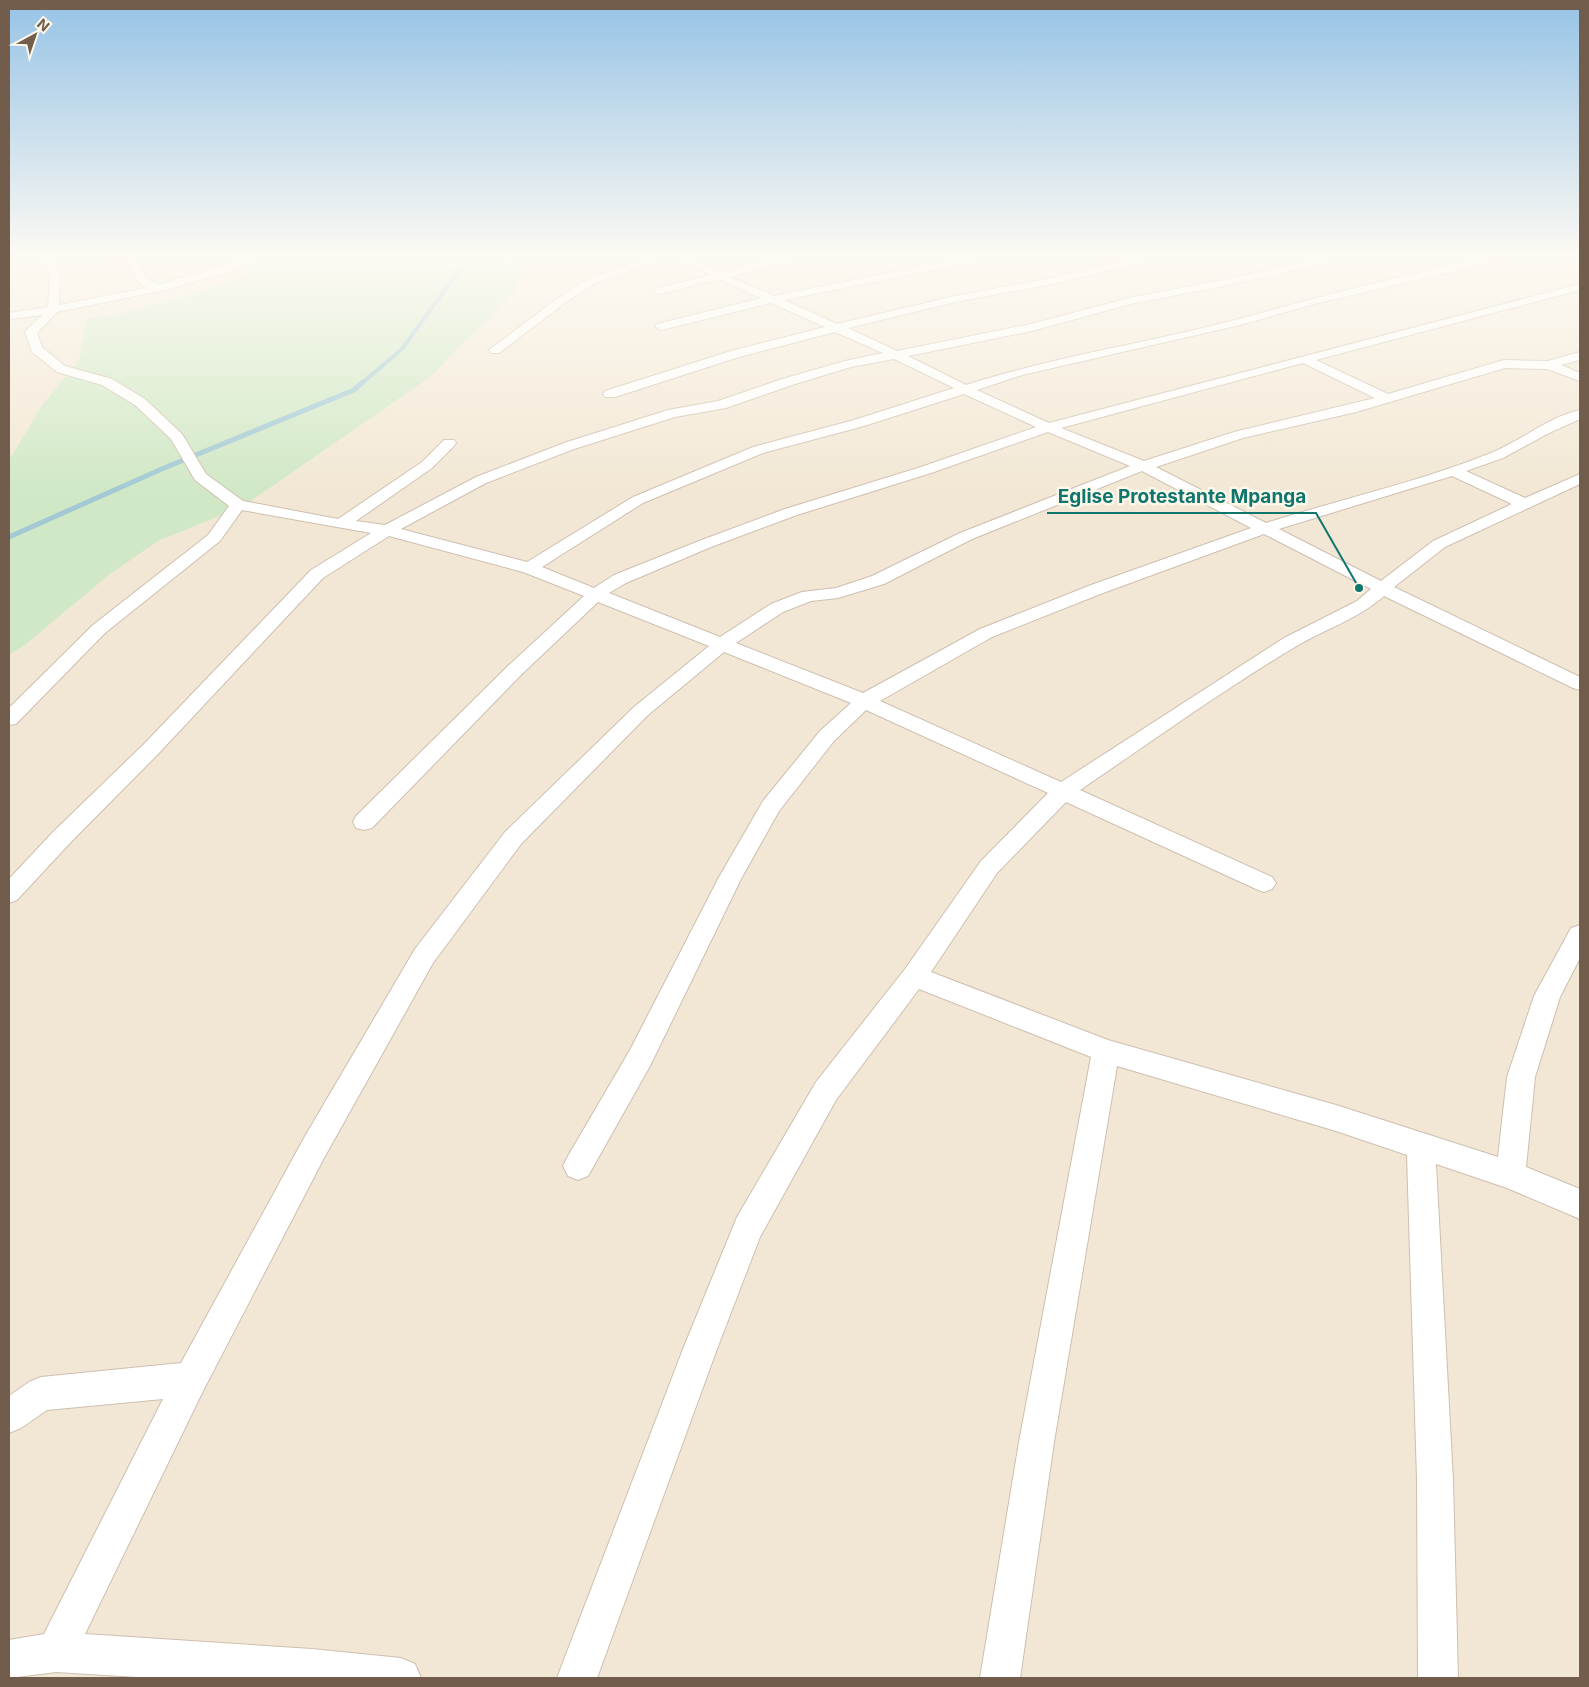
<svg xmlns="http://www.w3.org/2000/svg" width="1589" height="1687" font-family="Inter,sans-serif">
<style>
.residential{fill:#f2e7d4}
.green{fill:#d0e8c5}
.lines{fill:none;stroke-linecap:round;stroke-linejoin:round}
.stream-far1{stroke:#a2c9d4;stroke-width:4}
.stream{stroke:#a2c9d4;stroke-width:5}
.street-casing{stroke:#cebfaf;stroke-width:2}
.street{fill:#fff;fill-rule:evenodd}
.leader{fill:none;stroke:#0f766e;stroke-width:2}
.callout-dot{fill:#0f766e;stroke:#fef8eb;stroke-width:2}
.callout-label{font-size:19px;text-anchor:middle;font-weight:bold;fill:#0f766e;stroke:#fef8eb;stroke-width:5;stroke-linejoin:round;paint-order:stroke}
</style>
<rect width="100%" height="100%" fill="#fbf4e5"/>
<g class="residential">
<polygon points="9,258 267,258 253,264 242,276 187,296 119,314 87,319 79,360 42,405 13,454 9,456"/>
<polygon points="529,258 1580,258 1580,1678 9,1678 9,655 25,645 109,575 158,541 242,507 514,292"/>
</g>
<polygon class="green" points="267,258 529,258 514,292 430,377 242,507 158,541 109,575 25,645 9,655 9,456 13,454 42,405 79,360 86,319 119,314 187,296 242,276 253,264"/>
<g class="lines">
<polyline class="stream-far1" points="361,384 402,349 468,258"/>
<polyline class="stream" points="9,537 164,468 354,390 362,383"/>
<defs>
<g id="street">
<path d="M43,258H53L60,277L59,305L146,288C133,278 133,271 124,258H134L145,276L157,285L247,258H262L231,271L170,289L57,312L37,333L42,347L65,366L112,379L145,399L182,434L206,474L243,501L338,519L422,462L444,440H454L456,443L454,446L432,468L356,521L385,525L476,477L564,443L668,410L718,401L782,379L845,361L883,353L835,332L739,357L615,397H605L603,394L605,391L731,351L825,327L771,303L661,330L657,328L655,326L657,324L761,298L719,279L659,294L655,293L654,291L655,289L710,275L675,258H689L721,272L780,258H798L797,260L730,277L774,296L963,258H984L979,261L784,300L837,324L955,296L1052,278L1135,258H1154L1153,260L1052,284L955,302L848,328L897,351L1031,324L1133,297L1224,280L1319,258H1338L1333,261L1224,286L1134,303L1032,331L908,356L966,385C1056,356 1148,343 1239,319C1294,304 1348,289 1404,276C1437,268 1470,258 1504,258L1499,261L1314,304L1240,325L1022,375L977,390L1049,423L1580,284V290L1316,360L1388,394L1504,360L1548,361L1580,352V360L1561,365L1580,373V381L1547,369L1505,368L1356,412L1243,438L1156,467L1266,523C1341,499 1419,482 1491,453C1521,441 1548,417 1580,410V419L1549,433L1503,458L1466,471L1525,498L1580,474V484L1445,547L1394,587L1580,677V690L1573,688L1384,596C1358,619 1325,629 1295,647C1221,691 1151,742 1080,790L1272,877L1276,883L1272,889L1264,892L1256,889L1066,802L997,873L931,972L1108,1040L1336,1105L1498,1157L1507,1077L1534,996L1571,928L1580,925V958L1560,997L1535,1077L1526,1167L1580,1189V1219L1507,1188L1436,1164L1453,1480L1458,1678H1418L1417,1480L1407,1155L1336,1131L1117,1066L1054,1442L1020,1678H980L1019,1442L1091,1057L919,989L836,1100L760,1237L717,1349L597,1678H557L683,1349L737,1217L816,1082L905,969L981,861L1048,793L866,710L834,741L779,811L741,879L650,1066L588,1176L578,1180L568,1176L563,1166L568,1156L630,1050L718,879L763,801L820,731L851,703L724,652L648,715L521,844L433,963L324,1158L203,1391L85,1634L312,1649L401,1658L415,1664L421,1678H154L56,1672L9,1678V1640L44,1634L163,1399L47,1410L21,1428L9,1433V1396L29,1382L41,1377L181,1363L304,1138L415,949L505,832L634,707L709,646L598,602L522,674L372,828L364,830L356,828L353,822L356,816L508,666L584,596L523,572L389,536L323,578L158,754L69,844L17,900L9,903V879L53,832L144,744L311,570L371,533L242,510L220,541L105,633L16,724L9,725V708L93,625L208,535L229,506L195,480L171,439L135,405L102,385L57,372L32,352L25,332L42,315L9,319V313L48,307L50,277ZM894,359L954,388L854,420L753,447L633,497L527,562L401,529L486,483L574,449L675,417L726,408L792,385L851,367ZM1303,363L1375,398L1234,432L1144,461L1061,428ZM964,394L1036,427L921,467L785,509L699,541L614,575L594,588L542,567L643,503L763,453L864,426ZM1048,432L1130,466L960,533L872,576L836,588L802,592L771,604L720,637L609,593L626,583L711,547L797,515L931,473ZM1142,471L1251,528L1091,585L980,629L863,693L736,643L783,612L811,601L838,598L884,584L972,539ZM1452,476L1512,504L1433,541L1381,581L1279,529ZM1264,534L1371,589L1357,601L1284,638L1061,782L880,701L992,637L1103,593Z"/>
<polygon points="649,258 664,258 596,283 566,302 499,353 491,353 489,350 558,298 588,279"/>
</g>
</defs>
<use href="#street" class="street-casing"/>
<use href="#street" class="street"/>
</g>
<linearGradient id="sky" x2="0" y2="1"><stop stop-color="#96c3e6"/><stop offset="0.52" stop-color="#fdfaf3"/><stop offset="1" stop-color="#fdfaf3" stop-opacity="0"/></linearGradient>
<rect width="1589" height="494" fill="url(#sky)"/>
<path class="leader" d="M1359 588L1316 513H1047"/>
<circle class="callout-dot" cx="1359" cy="588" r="5"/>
<g class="callout-label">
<text x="1182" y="503">Eglise Protestante Mpanga</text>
</g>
<rect width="1589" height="1687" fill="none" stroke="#725d4c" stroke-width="20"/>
<g transform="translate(35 35) rotate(40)" stroke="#fef8eb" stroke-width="4" paint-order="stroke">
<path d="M0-4L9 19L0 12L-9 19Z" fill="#725d4c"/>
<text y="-8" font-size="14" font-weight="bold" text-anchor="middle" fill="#725d4c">N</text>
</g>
</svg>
